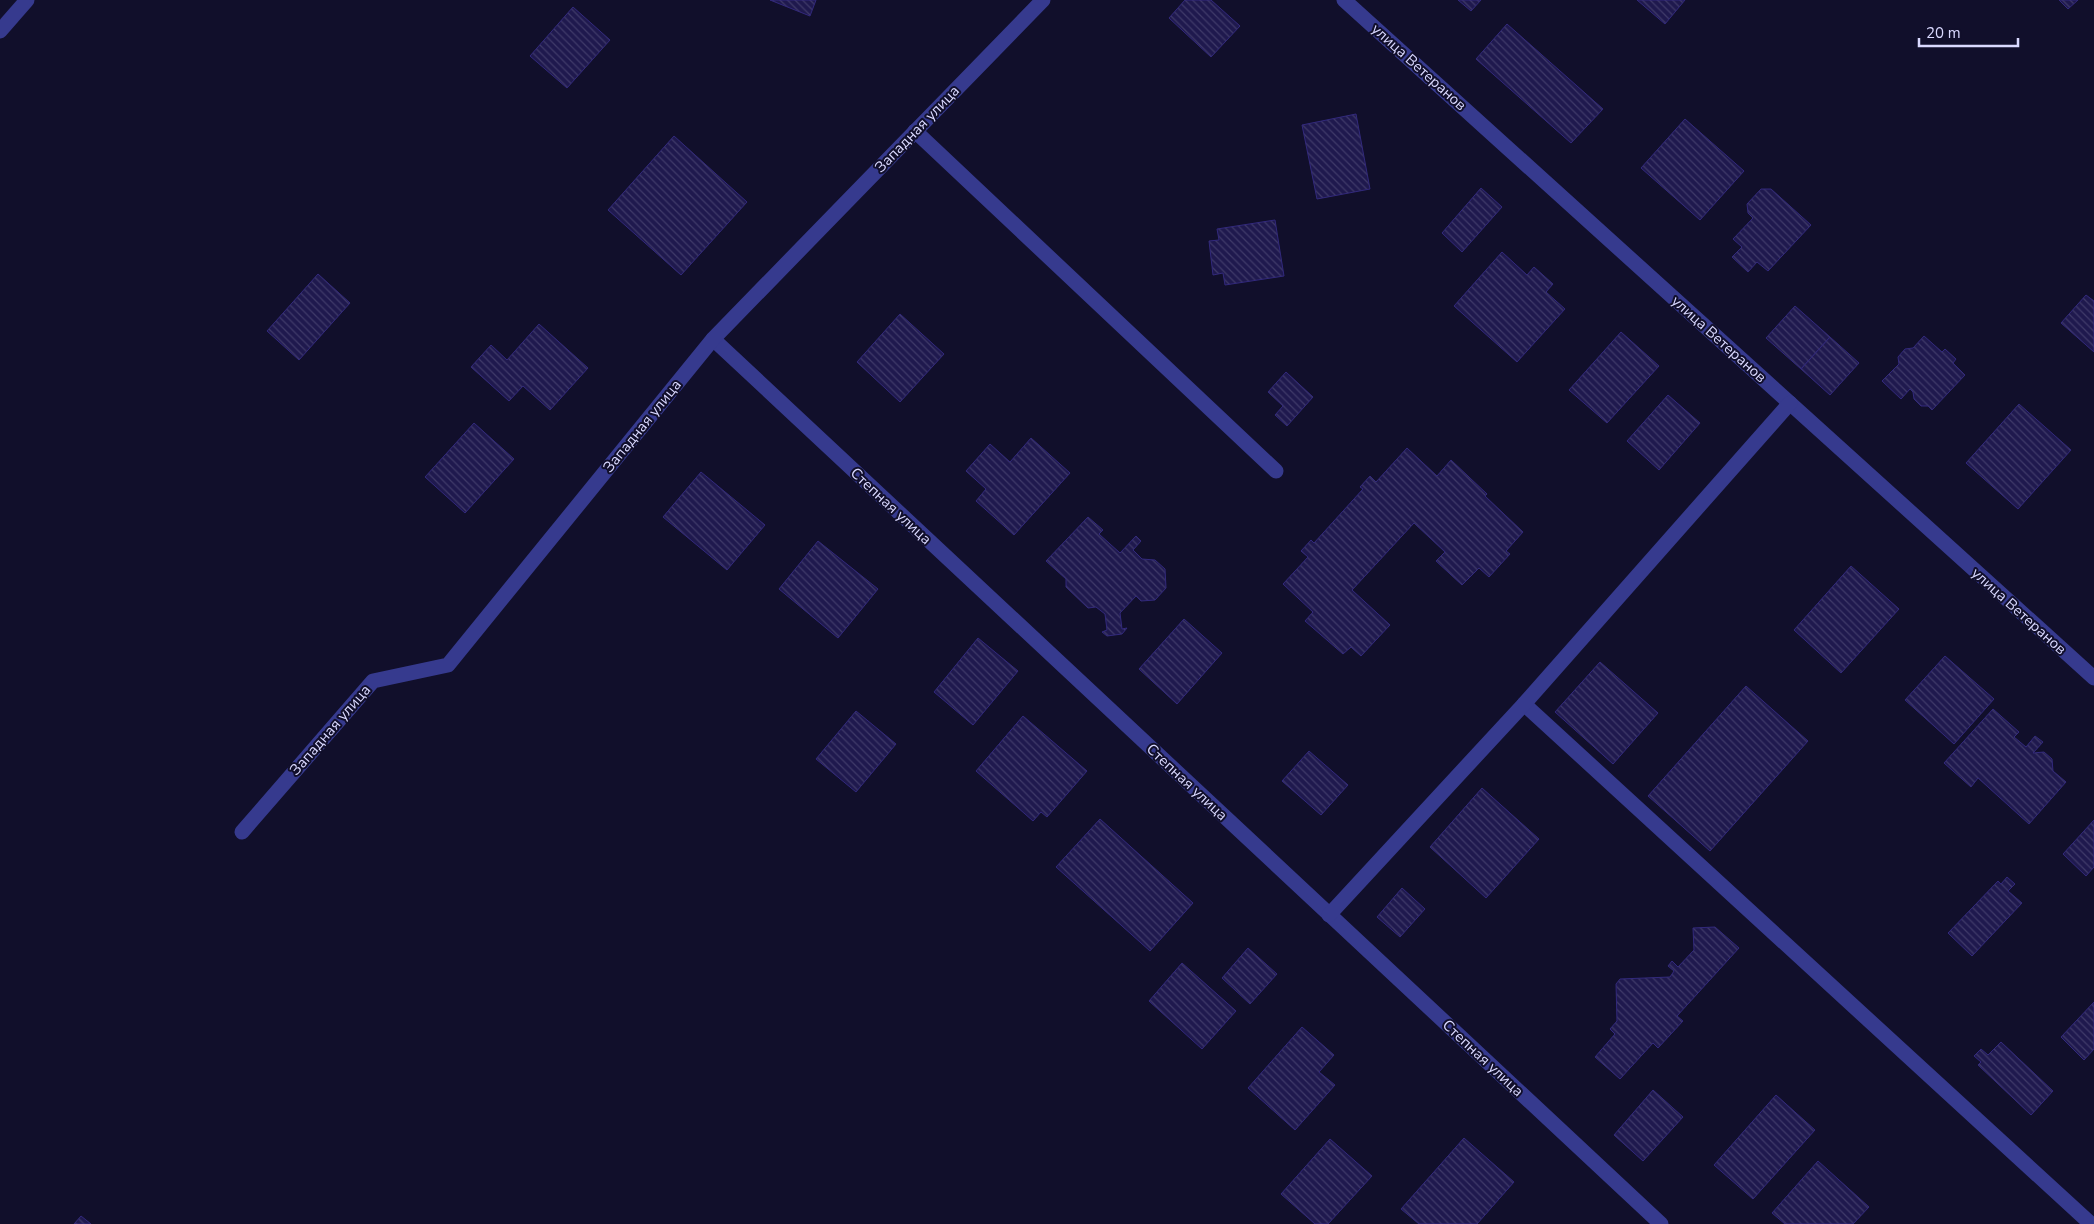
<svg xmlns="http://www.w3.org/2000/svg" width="2094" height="1224" font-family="'Nunito Sans',sans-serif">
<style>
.building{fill:url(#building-back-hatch);stroke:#32297c}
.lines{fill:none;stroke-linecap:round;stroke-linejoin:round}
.minor{stroke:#363a8e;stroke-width:15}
.labels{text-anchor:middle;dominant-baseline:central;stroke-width:4;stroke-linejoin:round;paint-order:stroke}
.street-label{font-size:15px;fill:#dad9ff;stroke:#110f2b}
</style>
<defs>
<pattern id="building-back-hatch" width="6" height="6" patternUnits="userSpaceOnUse" patternTransform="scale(1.25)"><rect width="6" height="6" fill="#1f194e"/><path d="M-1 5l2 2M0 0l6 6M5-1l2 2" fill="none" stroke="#3f3a69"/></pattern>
</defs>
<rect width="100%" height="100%" fill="#110f2b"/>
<g class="building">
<polygon points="770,0 816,0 810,16"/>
<polygon points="1185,0 1211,0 1240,26 1211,57 1169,18"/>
<polygon points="1458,0 1481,0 1471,11"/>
<polygon points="1637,0 1685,0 1665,24"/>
<polygon points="2059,0 2078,0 2068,9"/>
<polygon points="573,7 610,40 567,88 530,56"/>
<polygon points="1507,24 1603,109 1571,143 1476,59"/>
<polygon points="1356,114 1370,189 1317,199 1302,125"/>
<polygon points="1685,119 1744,171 1700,220 1641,168"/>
<polygon points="674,136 747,202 681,275 608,210"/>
<polygon points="1481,188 1502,207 1462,252 1442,233"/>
<polygon points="1761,189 1771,189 1811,225 1768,271 1757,262 1748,272 1732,257 1742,247 1733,239 1753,218 1748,213 1747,204"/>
<polygon points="1275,220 1284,276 1225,285 1223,273 1213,275 1209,241 1219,240 1217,229"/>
<polygon points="1502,252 1527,275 1534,267 1553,284 1546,292 1565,309 1517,362 1454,306"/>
<polygon points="318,274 350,303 299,360 267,331"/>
<polygon points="2086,295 2094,301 2094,352 2061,323"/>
<polygon points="1795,306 1830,337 1801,369 1766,338"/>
<polygon points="900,314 944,354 900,402 857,362"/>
<polygon points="539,324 588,368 550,410 523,386 509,401 471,367 491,345 507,360"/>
<polygon points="1621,332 1659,366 1607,423 1569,390"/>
<polygon points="1924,336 1942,352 1945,349 1956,359 1953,363 1965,375 1932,410 1928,406 1921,406 1914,399 1913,392 1910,389 1901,399 1882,381 1899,364 1898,357 1905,349 1913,348"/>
<polygon points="1830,337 1859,363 1830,395 1801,369"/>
<polygon points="1286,372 1313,397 1287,426 1275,415 1283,406 1268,392"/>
<polygon points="1668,395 1700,423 1659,470 1627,441"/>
<polygon points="2019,404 2071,450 2018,509 1966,463"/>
<polygon points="474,423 514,459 465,513 425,477"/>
<polygon points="1031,438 1070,473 1014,535 976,501 986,489 966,471 990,444 1010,462"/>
<polygon points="1407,448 1437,476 1451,460 1487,494 1485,496 1523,532 1506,551 1510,554 1489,577 1479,568 1462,585 1436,561 1445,552 1414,523 1352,590 1390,625 1361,656 1351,647 1343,654 1305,621 1313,612 1283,584 1308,557 1301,551 1311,540 1314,543 1363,489 1360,487 1370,476 1376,482"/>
<polygon points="701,472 765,525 727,570 663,517"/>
<polygon points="1088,517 1103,530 1099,534 1120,553 1136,536 1141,541 1133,550 1142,559 1155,560 1165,569 1166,588 1155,600 1141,601 1136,596 1120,613 1122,629 1127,628 1122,634 1107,636 1102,632 1107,630 1105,614 1096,607 1088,608 1066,587 1066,579 1046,561"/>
<polygon points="818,541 878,589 838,638 779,589"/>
<polygon points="1851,566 1899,609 1841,673 1794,630"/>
<polygon points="1184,619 1222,653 1177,704 1139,669"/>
<polygon points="978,638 1018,671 973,725 934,692"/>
<polygon points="1945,656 1994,699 1954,744 1905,700"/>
<polygon points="1600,662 1658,713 1613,764 1555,712"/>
<polygon points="1746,686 1808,741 1710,851 1648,796"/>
<polygon points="1993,709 2019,732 2014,737 2026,747 2035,736 2043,742 2033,753 2044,752 2052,759 2053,771 2066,782 2029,824 1978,778 1971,787 1944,763"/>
<polygon points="856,711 896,744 856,792 816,759"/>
<polygon points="1023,716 1087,771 1047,817 1041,812 1033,821 976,771"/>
<polygon points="1309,751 1348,785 1321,815 1282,781"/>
<polygon points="1482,788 1539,839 1486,898 1430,847"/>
<polygon points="1100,819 1193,903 1150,951 1056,867"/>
<polygon points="2094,820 2094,867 2086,876 2063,854"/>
<polygon points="2007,877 2015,884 2008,891 2022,903 1972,956 1948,933 1998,881 2001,884"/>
<polygon points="1402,888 1425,909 1400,937 1377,917"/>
<polygon points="1715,927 1739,948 1677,1016 1683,1021 1658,1048 1653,1043 1620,1079 1595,1057 1615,1034 1610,1029 1617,1021 1616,984 1620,979 1670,977 1674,971 1668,966 1672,961 1678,967 1694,950 1693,928"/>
<polygon points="1248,948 1277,974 1250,1004 1222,978"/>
<polygon points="1182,963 1236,1011 1202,1049 1149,1001"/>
<polygon points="2094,1002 2094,1049 2084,1060 2061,1037"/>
<polygon points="1302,1027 1334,1055 1319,1072 1335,1085 1295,1130 1248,1088"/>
<polygon points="2001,1042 2053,1091 2031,1115 1978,1065 1981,1062 1974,1056 1981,1049 1988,1055"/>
<polygon points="1653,1090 1683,1117 1643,1161 1614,1135"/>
<polygon points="1776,1095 1815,1130 1753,1199 1714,1165"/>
<polygon points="1464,1138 1514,1182 1477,1224 1419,1224 1401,1209"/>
<polygon points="1330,1139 1372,1176 1328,1224 1315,1224 1281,1194"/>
<polygon points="1818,1161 1869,1207 1853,1224 1785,1224 1772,1213"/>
<polygon points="81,1216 91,1224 74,1224"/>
</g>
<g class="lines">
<g class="minor">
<polyline points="1344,0 2094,678"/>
<polyline points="0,31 27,0"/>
<polyline points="915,131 1276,471"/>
<polyline points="713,339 1661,1224"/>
<polyline points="1524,704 2091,1224"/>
<polyline points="242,832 373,681 448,665 713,339 1043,0"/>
<polyline points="1329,915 1524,704 1790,403"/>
</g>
</g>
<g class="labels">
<g class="street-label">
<text transform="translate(1419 67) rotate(42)">улица Ветеранов</text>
<text transform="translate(917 129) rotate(-46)">Западная улица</text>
<text transform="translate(1719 339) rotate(42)">улица Ветеранов</text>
<text transform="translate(642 426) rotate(-51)">Западная улица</text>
<text transform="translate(891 506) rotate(43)">Степная улица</text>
<text transform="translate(2019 611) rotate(42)">улица Ветеранов</text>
<text transform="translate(330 730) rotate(-49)">Западная улица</text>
<text transform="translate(1187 782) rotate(43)">Степная улица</text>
<text transform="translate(1483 1058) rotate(43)">Степная улица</text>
</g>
</g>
<path d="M1919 38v8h99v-8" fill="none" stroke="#dad9ff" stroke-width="2.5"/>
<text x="1926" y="38" font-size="15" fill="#dad9ff" stroke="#110f2b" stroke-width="4" paint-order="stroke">20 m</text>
</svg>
